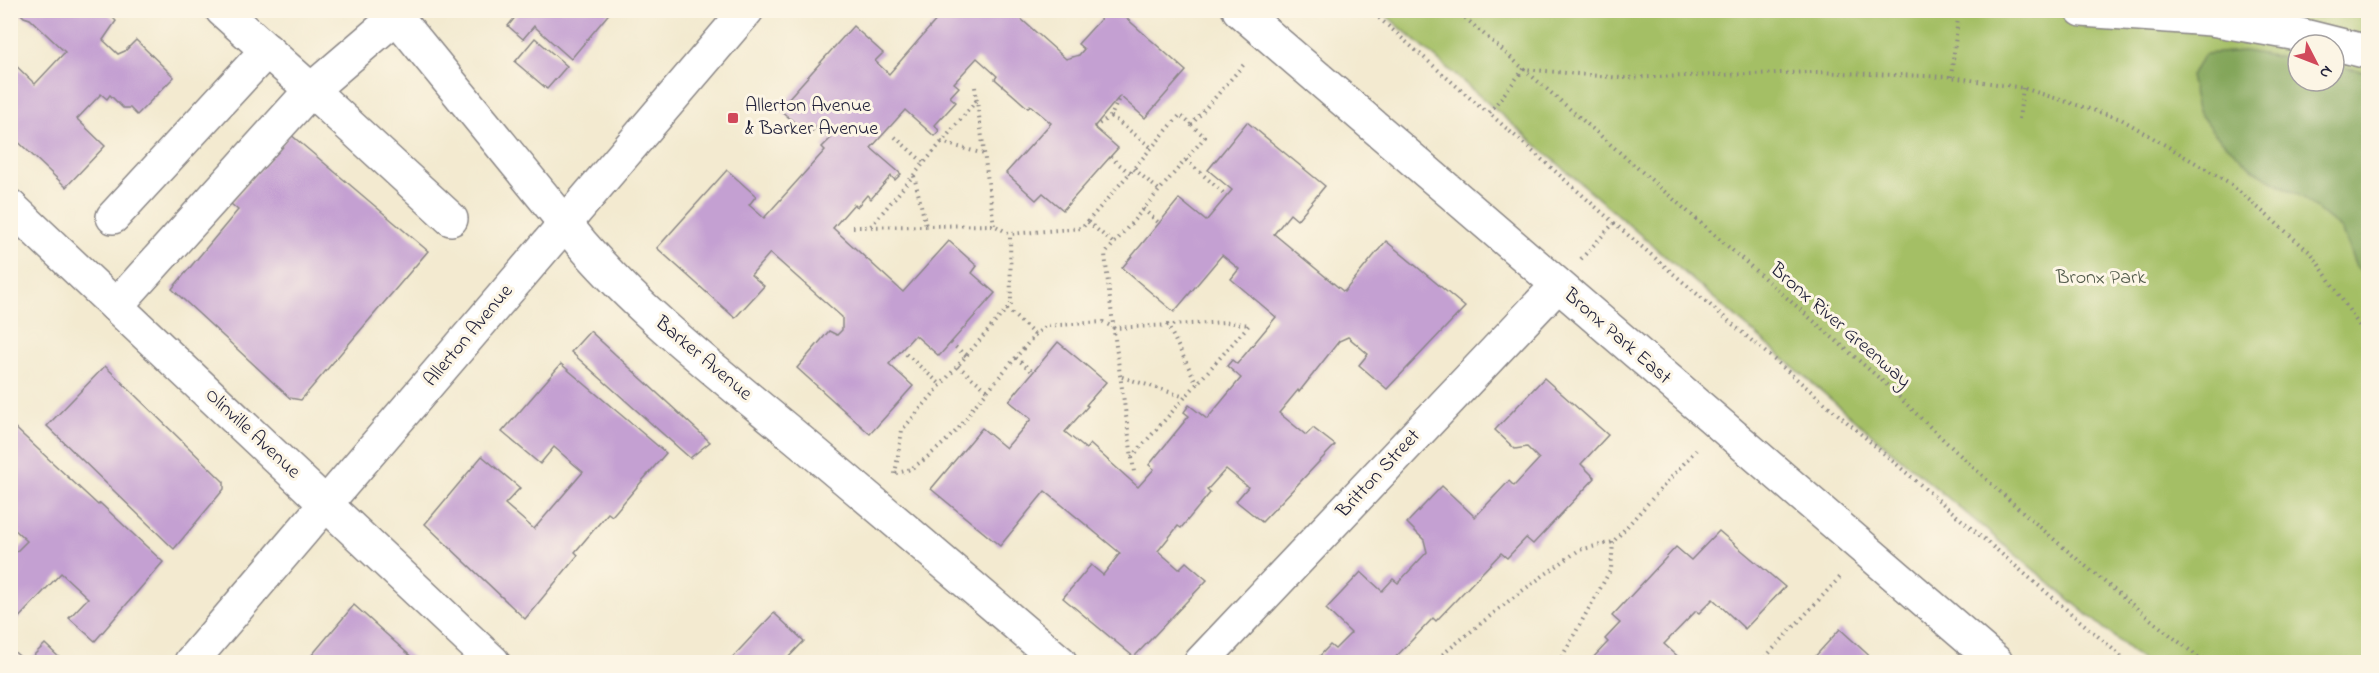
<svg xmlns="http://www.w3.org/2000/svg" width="2379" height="673" font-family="'Indie Flower',sans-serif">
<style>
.green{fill:#a4bf65;stroke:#637050;stroke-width:1.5;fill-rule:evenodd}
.forest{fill:#83a65a;stroke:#52644a;stroke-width:1.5}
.building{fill:#c4a0d2}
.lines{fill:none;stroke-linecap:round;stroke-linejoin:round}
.minor-casing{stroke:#8a8686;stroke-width:36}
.major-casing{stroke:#8a8686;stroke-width:36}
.highway-casing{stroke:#8a8686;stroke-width:36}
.path{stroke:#8a8686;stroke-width:4;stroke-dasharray:1.5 4.5;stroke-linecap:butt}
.minor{stroke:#fff;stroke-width:33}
.major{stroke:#fff;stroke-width:33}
.highway{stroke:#fff;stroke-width:33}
.poi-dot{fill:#d1495b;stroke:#fcf5e5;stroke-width:2}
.labels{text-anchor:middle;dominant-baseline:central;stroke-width:6;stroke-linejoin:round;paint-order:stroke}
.poi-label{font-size:20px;fill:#22223b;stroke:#fcf5e5;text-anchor:start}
.park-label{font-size:20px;fill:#50594a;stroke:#fcf5e5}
.street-label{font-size:20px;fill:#22223b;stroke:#fcf5e5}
</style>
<rect width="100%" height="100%" fill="#fcf5e5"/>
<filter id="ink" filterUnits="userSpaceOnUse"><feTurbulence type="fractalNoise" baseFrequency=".0167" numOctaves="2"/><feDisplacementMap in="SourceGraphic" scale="12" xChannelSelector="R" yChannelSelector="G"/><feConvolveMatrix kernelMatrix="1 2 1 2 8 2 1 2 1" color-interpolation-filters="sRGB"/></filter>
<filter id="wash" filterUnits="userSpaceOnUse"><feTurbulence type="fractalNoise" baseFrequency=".008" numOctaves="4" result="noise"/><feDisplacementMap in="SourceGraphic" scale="24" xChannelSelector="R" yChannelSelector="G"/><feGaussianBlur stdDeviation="1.35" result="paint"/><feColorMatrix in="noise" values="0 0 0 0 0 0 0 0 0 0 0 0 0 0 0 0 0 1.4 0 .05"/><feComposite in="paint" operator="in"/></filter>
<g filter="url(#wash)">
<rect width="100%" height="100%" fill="#f3ead0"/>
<path class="green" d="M1381,11H2368V662H2144L1856,421ZM2298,45H2334V81H2298Z"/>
<polygon class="forest" points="2244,51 2298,60 2298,81 2334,81 2334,65 2368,72 2368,279 2356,267 2341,229 2302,197 2254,170 2214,133 2197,110 2190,76 2205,54"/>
<g id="blocks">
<g class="building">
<polygon points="17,10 105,10 116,21 103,40 118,54 125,51 136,40 174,77 137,115 130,108 123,108 110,95 107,99 101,94 77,119 105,146 66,187 10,134 10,60 35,84 65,52 30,19 24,17"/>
<polygon points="521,10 612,10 571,59 534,26 523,39 508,26"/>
<polygon points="945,10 1011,10 1066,59 1079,55 1084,49 1078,44 1109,10 1117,10 1186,71 1145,118 1120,96 1094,127 1118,148 1063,210 1043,193 1036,200 1006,173 1051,123 1030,105 1028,108 995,79 997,76 977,58 954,83 959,87 950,97 956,102 935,125 939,131 934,136 905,110 871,148 901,174 895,180 891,176 871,199 867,195 857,207 854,204 833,228 903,292 949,241 977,266 972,273 995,293 939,356 915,335 889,364 913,386 870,434 797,368 829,331 837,335 842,330 842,317 770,253 751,275 764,286 735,318 657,248 727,170 756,196 749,205 764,218 825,150 822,147 831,138 817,126 809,135 779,109 853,26 883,53 875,61 889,74"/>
<polygon points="535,38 567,66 547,89 515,62"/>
<polygon points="1247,122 1325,186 1297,220 1290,214 1274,234 1344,292 1386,241 1465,307 1387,389 1359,365 1368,354 1348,337 1339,341 1299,392 1298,390 1279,413 1306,435 1313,428 1335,445 1262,522 1236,501 1248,487 1226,469 1207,490 1210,493 1181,528 1178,526 1158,551 1179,569 1186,562 1207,580 1134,657 1063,598 1091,565 1103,575 1120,553 1045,491 1000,546 931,489 982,428 1006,448 1031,419 1009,401 1058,342 1106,382 1086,405 1088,406 1065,432 1086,449 1090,444 1138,487 1154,469 1149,465 1189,416 1184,412 1189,405 1207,419 1241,378 1227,366 1232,360 1237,364 1276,317 1231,279 1239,269 1222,255 1174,312 1122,268 1179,199 1206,221 1232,190 1208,170"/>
<polygon points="290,134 428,251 301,400 290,398 172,289 238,210 231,204"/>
<polygon points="590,331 710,442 690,458 571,352"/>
<polygon points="561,364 666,453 612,516 608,513 575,552 578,555 525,619 425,524 482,456 520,488 505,504 534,529 583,472 554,447 540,464 502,432"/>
<polygon points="105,366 224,482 224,489 174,549 47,426"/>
<polygon points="1544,378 1608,435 1581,464 1595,478 1533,544 1526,538 1507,558 1501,553 1436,621 1433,618 1391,662 1314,662 1330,645 1335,649 1351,633 1326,609 1361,572 1382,591 1393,579 1398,583 1427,552 1424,540 1407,523 1442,486 1475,517 1509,481 1514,486 1539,459 1527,447 1515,449 1495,430"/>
<polygon points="10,423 98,505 100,503 163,562 95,641 69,618 88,598 61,573 10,627 10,558 27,541 14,529 10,532"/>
<polygon points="1719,531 1785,587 1745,629 1713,599 1699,613 1696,611 1664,644 1684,662 1589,662 1608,642 1605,639 1620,623 1612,616 1676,547 1691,560"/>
<polygon points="354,605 417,662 306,662"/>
<polygon points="774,613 804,641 784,662 728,662"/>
<polygon points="1840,629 1876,662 1810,662"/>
<polygon points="45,644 64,662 27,662"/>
<polygon points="10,648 26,662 10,662"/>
</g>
</g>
</g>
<g filter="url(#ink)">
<use href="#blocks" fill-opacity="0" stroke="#8a8686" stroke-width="1.5"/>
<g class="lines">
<defs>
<g id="minor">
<polyline points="222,10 311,90 396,17"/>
<path d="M391,10L581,243C644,316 720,374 793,435C883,510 971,586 1060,662"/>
<polyline points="1239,10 1996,662"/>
<polyline points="10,206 493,662"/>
<polyline points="113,217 267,50"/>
<polyline points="116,306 311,90 451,219"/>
<polyline points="1201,662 1557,286"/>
</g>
<polyline id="major" points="191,662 747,10"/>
<polyline id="highway" points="2082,10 2211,19 2292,33 2368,52"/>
</defs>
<use href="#minor" class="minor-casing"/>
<use href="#major" class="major-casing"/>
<use href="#highway" class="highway-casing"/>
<g class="path">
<polyline points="1370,10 1487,113"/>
<path d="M1456,10L1887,385C1987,484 2094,577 2205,662"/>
<polyline points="1951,77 1959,10"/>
<polyline points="975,87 994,225"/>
<polyline points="1111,116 1152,148"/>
<polyline points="2019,119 2023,88"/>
<polyline points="1191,125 1246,62"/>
<polyline points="1094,127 1111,116 1120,96"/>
<polyline points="895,137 924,163"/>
<polyline points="941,142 984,154"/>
<polyline points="1110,157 1130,173"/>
<polyline points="1186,160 1227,196"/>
<polyline points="1134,169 1159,190"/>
<polyline points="914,176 926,226"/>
<polyline points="1143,209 1159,223"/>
<polyline points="1088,222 1113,243"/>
<polyline points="1614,223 2128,662"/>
<polyline points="871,226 977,100"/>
<path d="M853,227L994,225L1010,234L1082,228L1180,115L1205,137L1105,254C1112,327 1124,399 1134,472"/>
<polyline points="1581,259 1614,223 1489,113 1524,69 1621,78 1815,72 1951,77 2023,88 2121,119 2228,182 2312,254 2368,339"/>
<polyline points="1007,309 1035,335"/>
<polyline points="1167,324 1197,384"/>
<polyline points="951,343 966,356"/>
<polyline points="906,354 941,385"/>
<polyline points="1016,358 1033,372"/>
<polyline points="958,366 988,391"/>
<polyline points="1122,377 1185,397"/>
<polyline points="1132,457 1249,325"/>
<path d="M896,473C901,472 906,471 910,469C925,461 967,425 971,410L1035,335L1045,326L1103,322L1114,328L1227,322L1249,325"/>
<polyline points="895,474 902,430 1011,304 1010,234"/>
<polyline points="1433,662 1515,596 1579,550 1613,542 1696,450"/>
<polyline points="1559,662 1611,569 1613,542"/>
<polyline points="1761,662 1842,575"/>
</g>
<use href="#minor" class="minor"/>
<use href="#major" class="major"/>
<use href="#highway" class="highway"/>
</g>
</g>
<rect class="poi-dot" x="727" y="112" width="12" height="12" rx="3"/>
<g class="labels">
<g class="poi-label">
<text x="745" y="106">Allerton Avenue<tspan x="745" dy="23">&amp; Barker Avenue</tspan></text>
</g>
<g class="park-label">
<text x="2101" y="278">Bronx Park</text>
</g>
<g class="street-label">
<text transform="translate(1840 326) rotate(41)">Bronx River Greenway</text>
<text transform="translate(469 336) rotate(-50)">Allerton Avenue</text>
<text transform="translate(1617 337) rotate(41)">Bronx Park East</text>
<text transform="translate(703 359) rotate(40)">Barker Avenue</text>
<text transform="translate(252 434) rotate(43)">Olinville Avenue</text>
<text transform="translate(1379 474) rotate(-47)">Britton Street</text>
</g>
</g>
<rect width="2379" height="673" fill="none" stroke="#fcf5e5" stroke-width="36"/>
<g transform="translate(2316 63) rotate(132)"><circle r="28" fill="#fcf5e5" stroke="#a5a1a1" stroke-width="1.5"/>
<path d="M0-4.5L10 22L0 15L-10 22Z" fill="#d1495b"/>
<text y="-9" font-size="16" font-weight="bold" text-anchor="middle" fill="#22223b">N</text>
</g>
</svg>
